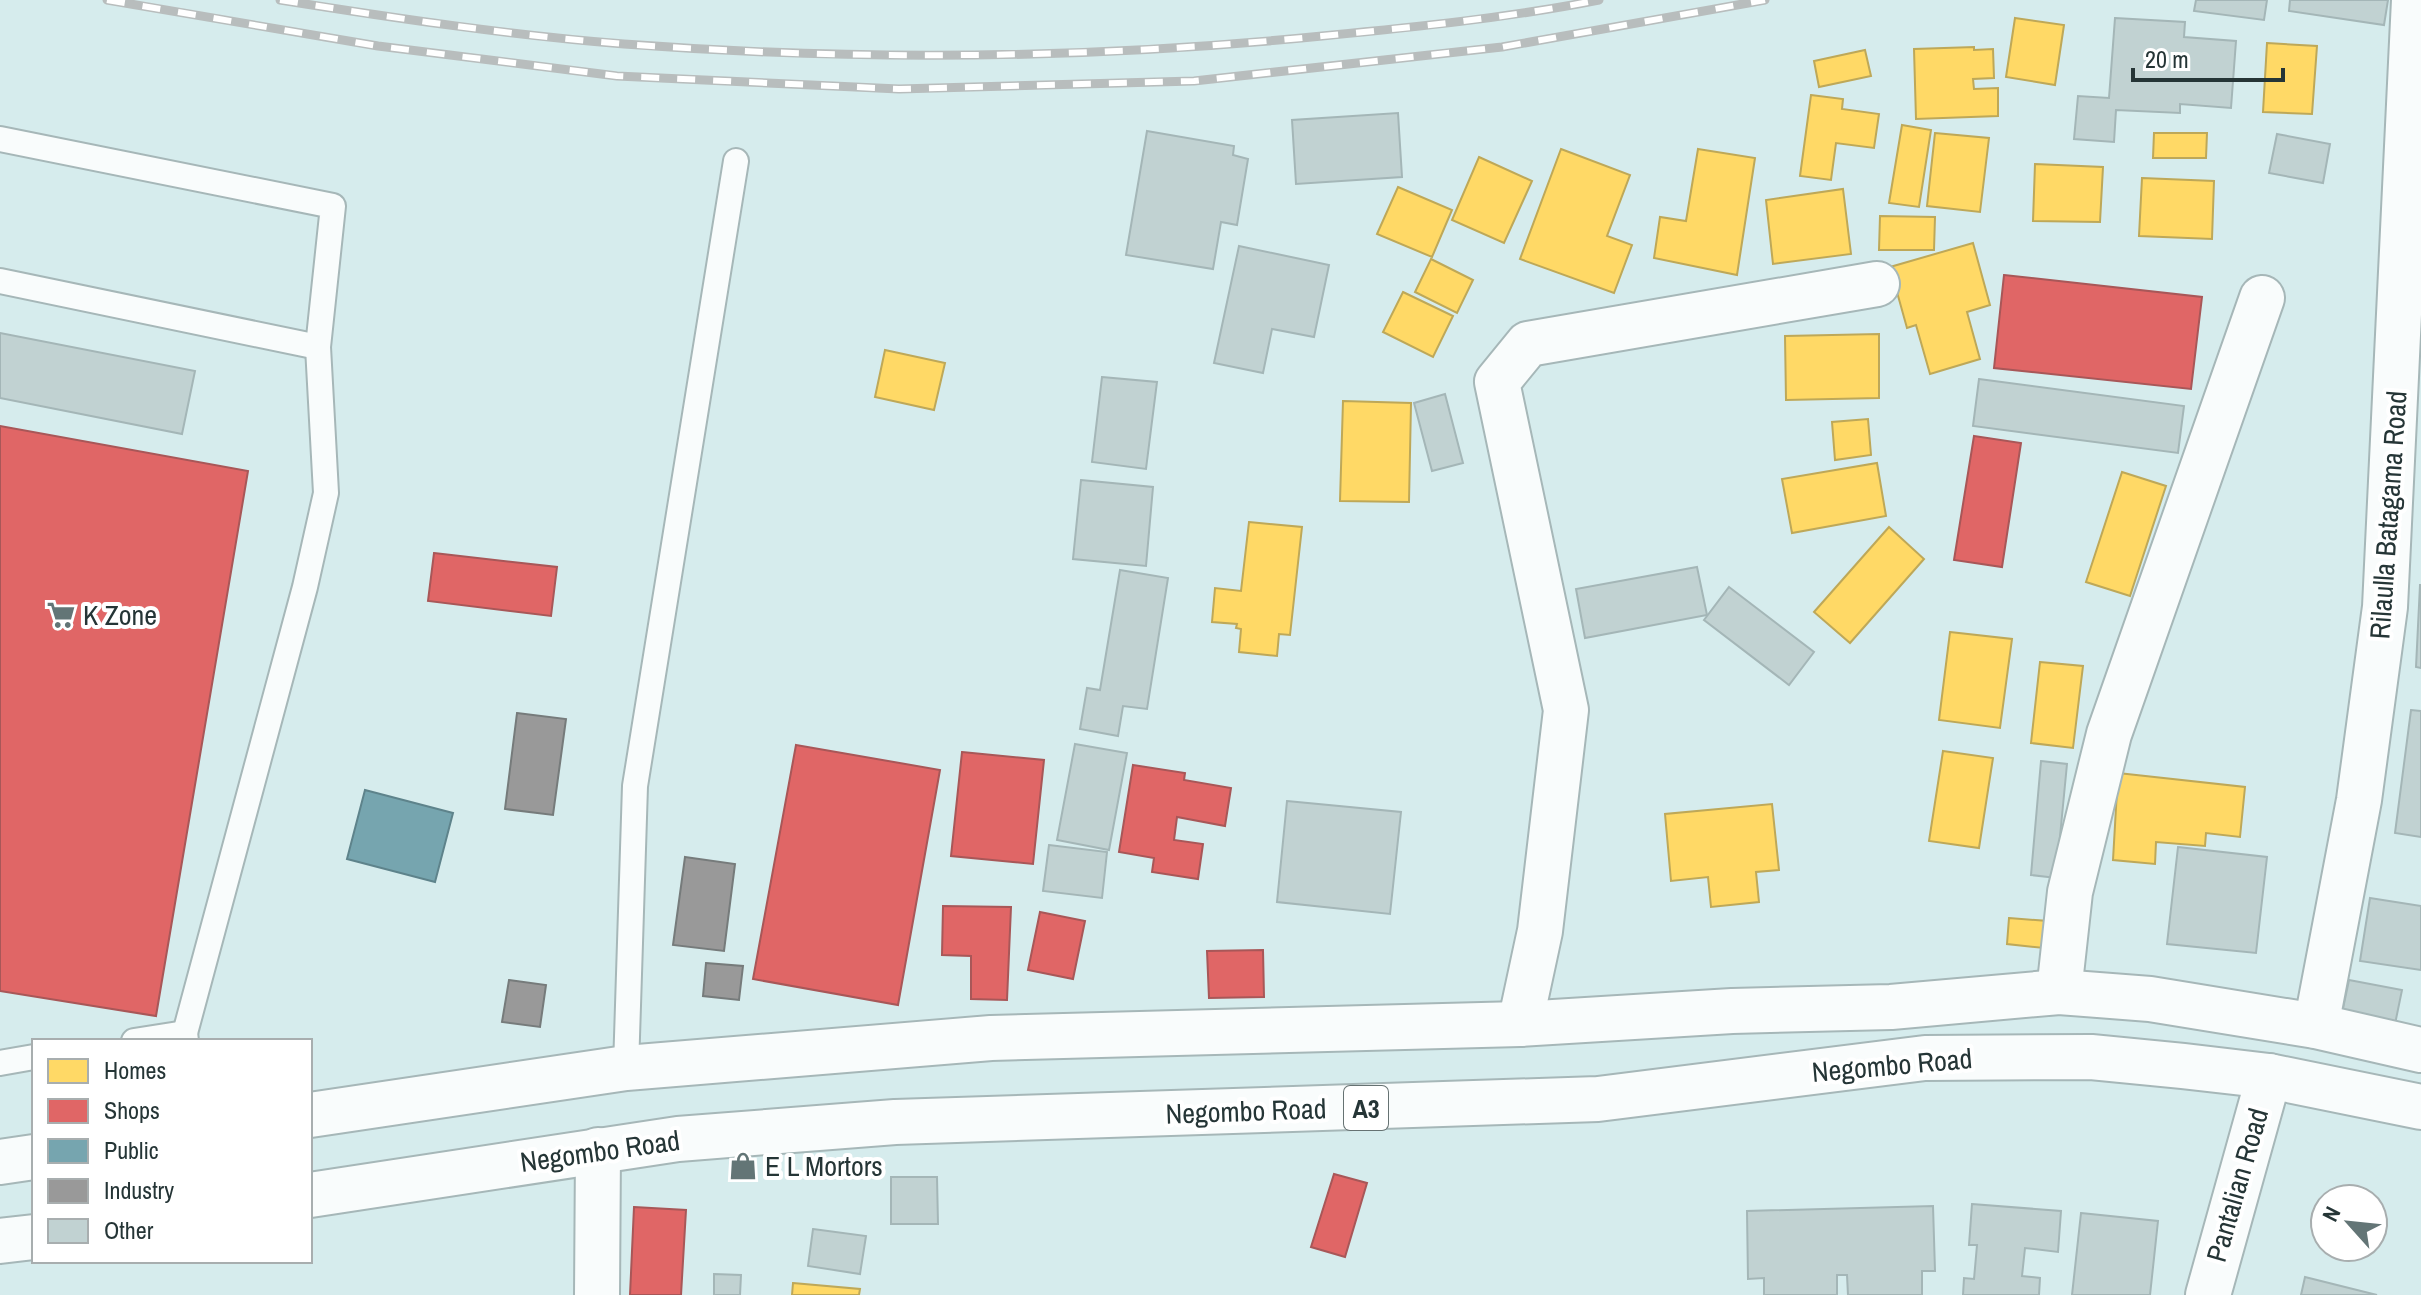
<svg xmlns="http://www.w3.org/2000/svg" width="2421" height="1295" font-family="'Archivo Narrow',sans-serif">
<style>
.homes{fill:#ffd966;stroke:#bea858;stroke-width:2}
.shops{fill:#e06666;stroke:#a85758;stroke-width:2}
.public{fill:#76a5af;stroke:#5e838b;stroke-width:2}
.industry{fill:#999;stroke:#767b7b;stroke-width:2}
.building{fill:#c1d2d2;stroke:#a4b6b7;stroke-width:2}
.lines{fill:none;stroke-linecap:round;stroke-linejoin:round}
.service-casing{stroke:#a6b7b8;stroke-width:28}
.minor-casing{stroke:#a6b7b8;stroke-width:48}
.tertiary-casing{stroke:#a6b7b8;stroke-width:48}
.trunk-casing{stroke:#a6b7b8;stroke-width:48}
.service{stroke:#f9fcfc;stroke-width:24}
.minor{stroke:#f9fcfc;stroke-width:44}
.tertiary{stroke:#f9fcfc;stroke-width:44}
.trunk{stroke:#f9fcfc;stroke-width:44}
.rail-casing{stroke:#b8bdbd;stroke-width:9}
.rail{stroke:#fff;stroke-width:6;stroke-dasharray:18;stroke-linecap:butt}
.labels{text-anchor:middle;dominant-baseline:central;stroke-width:8;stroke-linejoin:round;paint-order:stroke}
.shield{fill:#fff;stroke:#667272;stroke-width:2}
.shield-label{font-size:26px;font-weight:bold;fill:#253536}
.street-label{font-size:28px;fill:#253536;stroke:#fff}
.poi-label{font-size:28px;fill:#253536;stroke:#fff;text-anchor:start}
</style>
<rect width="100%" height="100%" fill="#d6eced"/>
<g class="homes">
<polygon points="2015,18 2064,25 2055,85 2006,77"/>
<polygon points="2267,43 2317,46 2312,114 2263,112"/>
<polygon points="1974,47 1974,50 1993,49 1994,78 1973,79 1974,89 1998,88 1998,116 1916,119 1914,49"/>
<polygon points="1865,50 1871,76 1819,87 1814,61"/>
<polygon points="1811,95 1843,99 1842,109 1879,114 1874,148 1836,143 1831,180 1800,176"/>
<polygon points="1902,125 1931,130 1919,207 1889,203"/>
<polygon points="1935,133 1989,138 1980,212 1927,206"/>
<polygon points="2154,133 2207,133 2206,158 2153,158"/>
<polygon points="1561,149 1630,175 1607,236 1632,245 1614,293 1520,259"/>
<polygon points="1698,149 1755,158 1737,275 1654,258 1660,217 1686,221"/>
<polygon points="1479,157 1532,181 1504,243 1452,220"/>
<polygon points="2035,164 2103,167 2100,222 2033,221"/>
<polygon points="2142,178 2214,181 2212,239 2139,236"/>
<polygon points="1398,187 1452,210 1432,257 1377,234"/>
<polygon points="1843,189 1851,254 1773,264 1766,200"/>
<polygon points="1880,216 1935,217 1934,250 1879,250"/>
<polygon points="1973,243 1990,305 1967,312 1980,359 1930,374 1916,325 1907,328 1890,267"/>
<polygon points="1431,259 1473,280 1457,313 1415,292"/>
<polygon points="1403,292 1453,316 1433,357 1383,332"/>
<polygon points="1879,334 1879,398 1786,400 1785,336"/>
<polygon points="885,350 945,363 934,410 875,397"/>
<polygon points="1343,401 1411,403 1409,502 1340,501"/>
<polygon points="1868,419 1871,455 1835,460 1832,422"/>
<polygon points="1877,463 1886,516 1792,533 1782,479"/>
<polygon points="2122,472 2166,486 2130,596 2086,582"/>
<polygon points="1249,522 1302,527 1290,635 1279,634 1277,656 1239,652 1241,629 1236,628 1237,624 1212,622 1215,588 1241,591"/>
<polygon points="1889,527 1924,559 1850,643 1814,612"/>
<polygon points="1950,632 2012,639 2000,728 1939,720"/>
<polygon points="2040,662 2083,666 2073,748 2031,743"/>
<polygon points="1943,751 1993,758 1979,848 1929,841"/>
<polygon points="2118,773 2245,787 2240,837 2206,833 2205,846 2156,842 2155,864 2113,860"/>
<polygon points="1772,804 1779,870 1756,872 1759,902 1711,907 1708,877 1671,881 1665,814"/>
<polygon points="2009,918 2048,921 2044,948 2007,944"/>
<polygon points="793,1283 860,1289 859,1295 792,1295"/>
</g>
<g class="shops">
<polygon points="2004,275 2202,297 2191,389 1994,368"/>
<polygon points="0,426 248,471 156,1016 0,991"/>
<polygon points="1974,436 2021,443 2002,567 1954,560"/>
<polygon points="434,553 557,567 551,616 428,601"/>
<polygon points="796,745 940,770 898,1005 753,979"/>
<polygon points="962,752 1044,760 1033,864 951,856"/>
<polygon points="1133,765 1185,773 1184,780 1231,788 1225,826 1177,817 1174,840 1203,844 1198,879 1152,872 1154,858 1119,852"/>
<polygon points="943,906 1011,907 1007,1000 971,999 971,956 942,955"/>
<polygon points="1040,912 1085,921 1073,979 1028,970"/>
<polygon points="1263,950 1264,997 1209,998 1207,951"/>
<polygon points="1334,1174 1367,1183 1345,1257 1311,1247"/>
<polygon points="634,1207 686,1210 681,1295 630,1295"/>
</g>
<polygon class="public" points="365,790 453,813 435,882 347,859"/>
<g class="industry">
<polygon points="517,713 566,719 553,815 505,809"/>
<polygon points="685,857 735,864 724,951 673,945"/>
<polygon points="706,963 743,966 739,1000 703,996"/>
<polygon points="509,980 546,985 540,1027 502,1022"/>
</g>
<g class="building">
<polygon points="2196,0 2267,0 2264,20 2194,11"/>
<polygon points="2290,0 2388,0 2384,25 2289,11"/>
<polygon points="2115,18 2185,22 2184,37 2236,41 2231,108 2180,104 2180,113 2116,110 2114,142 2074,139 2078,96 2109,98"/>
<polygon points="1398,113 1402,177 1296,184 1292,120"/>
<polygon points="1147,131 1234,146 1233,155 1248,159 1237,225 1221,222 1213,269 1126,255"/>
<polygon points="2277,134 2330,144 2323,183 2269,173"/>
<polygon points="1239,246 1329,265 1314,337 1272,329 1263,373 1214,363"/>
<polygon points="0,333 195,371 182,434 0,398"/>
<polygon points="1102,377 1157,382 1146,469 1092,462"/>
<polygon points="1979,379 2184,406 2178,453 1973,426"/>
<polygon points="1445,394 1463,463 1432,471 1414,403"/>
<polygon points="1081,480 1153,487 1146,566 1073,559"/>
<polygon points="1697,567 1707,615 1585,638 1576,589"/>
<polygon points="1120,570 1168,578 1147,709 1123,706 1118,736 1080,729 1087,688 1100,690"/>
<polygon points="2420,585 2421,585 2421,668 2416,667"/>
<polygon points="1729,587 1814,652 1789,685 1704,620"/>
<polygon points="2411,710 2421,711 2421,837 2395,833"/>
<polygon points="1075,744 1127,753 1109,850 1057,840"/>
<polygon points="2041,761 2067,764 2056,878 2031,875"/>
<polygon points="1287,801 1401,812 1390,914 1277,902"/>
<polygon points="1049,845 1107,852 1102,898 1043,891"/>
<polygon points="2178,847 2267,857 2256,953 2167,944"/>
<polygon points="2370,898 2421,906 2421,970 2360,961"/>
<polygon points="2349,980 2402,990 2395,1024 2342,1013"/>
<polygon points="891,1177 937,1177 938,1224 891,1224"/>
<polygon points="1972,1204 2061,1211 2058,1252 2025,1248 2022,1276 2040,1278 2039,1295 1963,1295 1964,1278 1974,1279 1977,1245 1969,1245"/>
<polygon points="1933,1206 1935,1271 1922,1271 1922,1295 1848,1295 1847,1275 1837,1275 1837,1295 1764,1295 1764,1278 1748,1279 1747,1211"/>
<polygon points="2081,1213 2158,1221 2150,1295 2072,1295"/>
<polygon points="813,1229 866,1236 860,1274 808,1266"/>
<polygon points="714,1274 741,1275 740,1295 714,1295"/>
<polygon points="2305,1277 2377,1295 2301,1295"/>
</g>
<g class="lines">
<defs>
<g id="service">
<polyline points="0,139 333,206 318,347 326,493 305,587 185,1033"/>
<polyline points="0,281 318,347"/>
<polyline points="134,1041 185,1033 186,1041"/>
<polyline points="0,1063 34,1057"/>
<polyline points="626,1068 635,786 736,161"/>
</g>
<g id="minor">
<polyline points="2059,992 2070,892 2109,734 2262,298"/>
<polyline points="1520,1024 1540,931 1566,710 1497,382 1528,344 1877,284"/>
<polyline points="597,1295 598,1150"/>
<polyline points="2208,1295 2269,1076"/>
</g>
<polyline id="tertiary" points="2316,1026 2359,800 2385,607 2414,0"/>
<g id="trunk">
<polyline points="310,1115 626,1068 991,1038 1520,1024 1732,1011 1891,1007 2059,992 2150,999 2316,1026 2421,1050"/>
<polyline points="0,1162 34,1157"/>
<polyline points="310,1195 678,1139 895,1122 1598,1099 1925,1058 2091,1057 2183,1066 2269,1076 2421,1107"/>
<polyline points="0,1241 34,1237"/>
</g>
</defs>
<use href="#service" class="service-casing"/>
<use href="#minor" class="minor-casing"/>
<use href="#tertiary" class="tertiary-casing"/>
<use href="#trunk" class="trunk-casing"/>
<use href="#service" class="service"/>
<use href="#minor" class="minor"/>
<use href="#tertiary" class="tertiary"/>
<use href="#trunk" class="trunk"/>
<defs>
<g id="rail">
<polyline points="107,0 378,46 617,76 899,89 1194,81 1502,47 1765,0"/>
<path d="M280,0C394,18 509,35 624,44C856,61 1091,59 1322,36C1415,27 1507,18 1599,0"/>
</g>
</defs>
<use href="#rail" class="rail-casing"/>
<use href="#rail" class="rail"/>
</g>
<defs>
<symbol id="supermarket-bare" viewBox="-9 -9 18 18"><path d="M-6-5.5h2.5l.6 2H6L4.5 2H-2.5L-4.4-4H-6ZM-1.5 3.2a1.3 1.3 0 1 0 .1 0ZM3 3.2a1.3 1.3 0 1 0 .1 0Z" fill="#637576" stroke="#fff" stroke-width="2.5" paint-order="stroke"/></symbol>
<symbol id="shop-bare" viewBox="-9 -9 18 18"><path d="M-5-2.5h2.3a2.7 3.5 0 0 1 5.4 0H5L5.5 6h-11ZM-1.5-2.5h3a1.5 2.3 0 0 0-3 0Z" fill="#637576" stroke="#fff" stroke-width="2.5" paint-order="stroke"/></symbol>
</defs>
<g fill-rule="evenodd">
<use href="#supermarket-bare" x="41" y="595" width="40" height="40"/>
<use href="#shop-bare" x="723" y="1146" width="40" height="40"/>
</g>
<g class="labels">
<rect class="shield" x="1344" y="1086" width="44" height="44" rx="6"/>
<g class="shield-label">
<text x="1366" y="1108">A3</text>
</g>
<g class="street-label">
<text transform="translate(2388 515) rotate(-86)">Rilaulla Batagama Road</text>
<text transform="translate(1892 1065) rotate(-5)">Negombo Road</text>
<text transform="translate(1246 1111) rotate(-2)">Negombo Road</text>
<text transform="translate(600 1151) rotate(-8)">Negombo Road</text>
<text transform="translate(2237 1185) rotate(-74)">Pantalian Road</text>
</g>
<g class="poi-label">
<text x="83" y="615">K Zone</text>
<text x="765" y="1166">E L Mortors</text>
</g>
</g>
<rect x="32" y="1039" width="280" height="224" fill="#ffffff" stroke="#a8aeaf" stroke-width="2"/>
<rect x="48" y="1059" width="40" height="24" fill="#ffd966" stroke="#a8aeaf" stroke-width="2"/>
<text x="104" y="1079" font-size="24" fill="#253536">Homes</text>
<rect x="48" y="1099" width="40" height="24" fill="#e06666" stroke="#a8aeaf" stroke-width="2"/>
<text x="104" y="1119" font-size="24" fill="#253536">Shops</text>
<rect x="48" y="1139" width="40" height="24" fill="#76a5af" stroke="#a8aeaf" stroke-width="2"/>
<text x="104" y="1159" font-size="24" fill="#253536">Public</text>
<rect x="48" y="1179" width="40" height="24" fill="#999999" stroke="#a8aeaf" stroke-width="2"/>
<text x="104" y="1199" font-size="24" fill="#253536">Industry</text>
<rect x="48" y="1219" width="40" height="24" fill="#c1d2d2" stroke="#a8aeaf" stroke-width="2"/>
<text x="104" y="1239" font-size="24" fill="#253536">Other</text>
<g transform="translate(2349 1223) rotate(297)"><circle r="38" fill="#ffffff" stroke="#a8aeaf" stroke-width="2"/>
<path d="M0-6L14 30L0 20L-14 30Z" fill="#637576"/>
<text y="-12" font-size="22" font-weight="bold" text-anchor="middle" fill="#253536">N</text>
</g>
<path d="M2133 68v12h150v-12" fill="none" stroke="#253536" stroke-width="4"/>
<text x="2145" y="68" font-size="24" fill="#253536" stroke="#ffffff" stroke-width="6" paint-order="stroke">20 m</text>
</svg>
